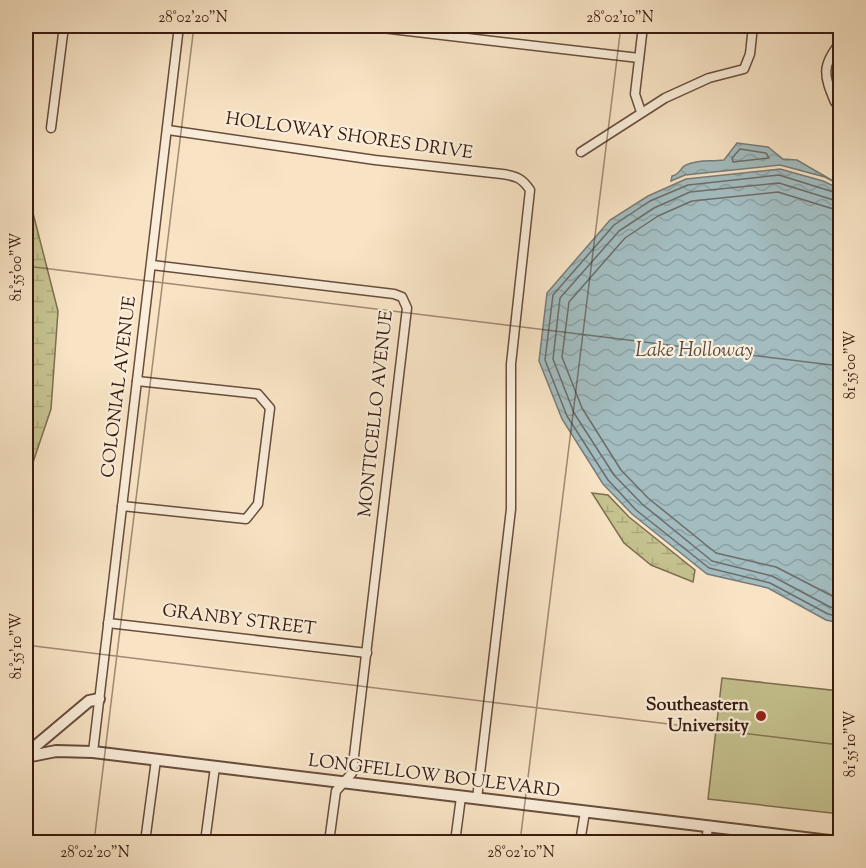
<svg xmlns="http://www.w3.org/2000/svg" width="866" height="868" font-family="'Sorts Mill Goudy',serif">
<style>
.wetland{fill:url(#wetland-marsh);stroke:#7e6e50;stroke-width:1.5}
.garden{fill:#c5c28f;stroke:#7e6e50;stroke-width:1.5}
.water{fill:url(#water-waves);stroke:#787c79;stroke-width:1.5}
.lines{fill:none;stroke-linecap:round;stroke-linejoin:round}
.shore{stroke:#6d6c68;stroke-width:1.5}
.minor-casing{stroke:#684d3d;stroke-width:11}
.tertiary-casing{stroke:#684d3d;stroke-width:14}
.minor{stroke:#faedd9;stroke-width:8}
.tertiary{stroke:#faedd9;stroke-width:10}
.ticks{fill:none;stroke:#381b10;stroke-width:1.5;stroke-opacity:0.45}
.poi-dot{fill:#8f2418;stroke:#faedd9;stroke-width:2}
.labels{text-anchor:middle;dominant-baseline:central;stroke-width:4.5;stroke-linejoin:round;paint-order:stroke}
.street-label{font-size:18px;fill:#381b10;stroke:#faedd9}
.poi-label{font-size:18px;font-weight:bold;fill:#381b10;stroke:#faedd9;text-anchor:end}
.water-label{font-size:20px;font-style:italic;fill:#584b45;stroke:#faedd9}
.neatline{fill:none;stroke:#381b10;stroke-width:2}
.ticks-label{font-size:15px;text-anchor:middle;fill:#381b10}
</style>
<defs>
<pattern id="wetland-marsh" width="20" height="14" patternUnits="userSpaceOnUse" patternTransform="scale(1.5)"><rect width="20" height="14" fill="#c5c28f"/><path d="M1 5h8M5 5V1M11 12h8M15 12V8" fill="none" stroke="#aaa67a"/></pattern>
<pattern id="water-waves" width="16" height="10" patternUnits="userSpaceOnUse" patternTransform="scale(1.5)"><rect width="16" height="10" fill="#a2bcbf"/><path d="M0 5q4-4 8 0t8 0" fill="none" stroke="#8ca1a3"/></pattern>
</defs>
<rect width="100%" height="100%" fill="#f8e4c5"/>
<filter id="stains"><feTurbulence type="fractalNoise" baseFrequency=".00333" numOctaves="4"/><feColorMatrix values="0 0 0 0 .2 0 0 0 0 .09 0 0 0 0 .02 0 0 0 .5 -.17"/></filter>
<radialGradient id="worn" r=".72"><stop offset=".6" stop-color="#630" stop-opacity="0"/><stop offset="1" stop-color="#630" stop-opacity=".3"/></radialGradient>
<g class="wetland">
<polygon points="26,199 33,213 58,311 51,409 26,483"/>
<polygon points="592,493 608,495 629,517 695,570 693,582 651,565 624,543"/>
</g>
<polygon class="garden" points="722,678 840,691 840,814 708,799"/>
<g class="water">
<path d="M737,143L768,147L783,159L797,160L840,185L825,177L780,165L685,175L671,181L672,176C682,173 679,168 686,165C699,159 710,162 724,160Z"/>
<polygon points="780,169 823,181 840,189 840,623 826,620 768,588 707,574 632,514 603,484 562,419 539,361 547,293 610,220 648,196 686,179"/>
</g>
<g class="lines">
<g class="shore">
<polygon points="740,149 766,153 769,158 733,162 732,158"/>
<polyline points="840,194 779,175 688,185 650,201 614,225 553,295 545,360 567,416 608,480 636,510 709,568 770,583 828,614 840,617"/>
<polyline points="840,202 779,183 690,192 654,208 619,231 560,298 553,359 574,413 614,475 642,504 712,561 772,576 830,607 840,609"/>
<polyline points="840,211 778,192 692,201 658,216 625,238 569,302 562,357 582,408 621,470 648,498 716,553 776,567 840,600"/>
</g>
<defs>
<g id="minor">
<polyline points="365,26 639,58"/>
<path d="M835,102C824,76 821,66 840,43"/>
<polyline points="641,112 635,94 643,26"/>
<polyline points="51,128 64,26"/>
<path d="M168,130L375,160L502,174C516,176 522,178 530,190L511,364V509L477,799"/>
<polyline points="581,152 665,98 709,78 744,69 750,54 753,26"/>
<polyline points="152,265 394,294 402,297 407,308 352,773 336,791 329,842"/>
<polyline points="122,506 246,519 258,504 270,408 258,394 137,381"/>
<polyline points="108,623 367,653"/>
<polyline points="93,752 179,26"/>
<polyline points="145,842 156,760"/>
<polyline points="205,842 215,767"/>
<polyline points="455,842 461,797"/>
<polyline points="580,842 585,812"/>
<polyline points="706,842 708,827"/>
</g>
<g id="tertiary">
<polyline points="26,754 89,701 99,699"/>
<polyline points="26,757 56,751 93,752 838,842"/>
</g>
</defs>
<use href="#minor" class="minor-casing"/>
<use href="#tertiary" class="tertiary-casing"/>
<use href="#minor" class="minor"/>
<use href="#tertiary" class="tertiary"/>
</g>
<path class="ticks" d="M26,266L840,366M26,645L840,745M94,842L194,26M520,842L621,26"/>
<circle class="poi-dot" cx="761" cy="716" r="6"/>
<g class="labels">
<g class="street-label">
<text transform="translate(349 137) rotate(8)">HOLLOWAY SHORES DRIVE</text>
<text transform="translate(120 387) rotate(-83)">COLONIAL AVENUE</text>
<text transform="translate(377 414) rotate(-84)">MONTICELLO AVENUE</text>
<text transform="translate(239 621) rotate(7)">GRANBY STREET</text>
<text transform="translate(434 777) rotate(7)">LONGFELLOW BOULEVARD</text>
</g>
<g class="poi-label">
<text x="749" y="706">Southeastern<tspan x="749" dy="21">University</tspan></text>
</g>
<g class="water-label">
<text x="694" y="351">Lake Holloway</text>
</g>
</g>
<rect width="866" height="868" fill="none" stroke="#f8e4c5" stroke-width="66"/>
<rect x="33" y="33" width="800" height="802" class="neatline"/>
<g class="ticks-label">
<text x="193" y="22">28°02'20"N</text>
<text x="620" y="22">28°02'10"N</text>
<text transform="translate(16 267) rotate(-90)" y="5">81°55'00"W</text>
<text transform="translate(850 365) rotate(-90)" y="5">81°55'00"W</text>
<text transform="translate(16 646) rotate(-90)" y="5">81°55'10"W</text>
<text transform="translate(850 744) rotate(-90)" y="5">81°55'10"W</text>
<text x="95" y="857">28°02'20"N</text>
<text x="521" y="857">28°02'10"N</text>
</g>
<rect width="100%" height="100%" filter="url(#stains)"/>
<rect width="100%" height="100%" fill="url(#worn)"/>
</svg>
